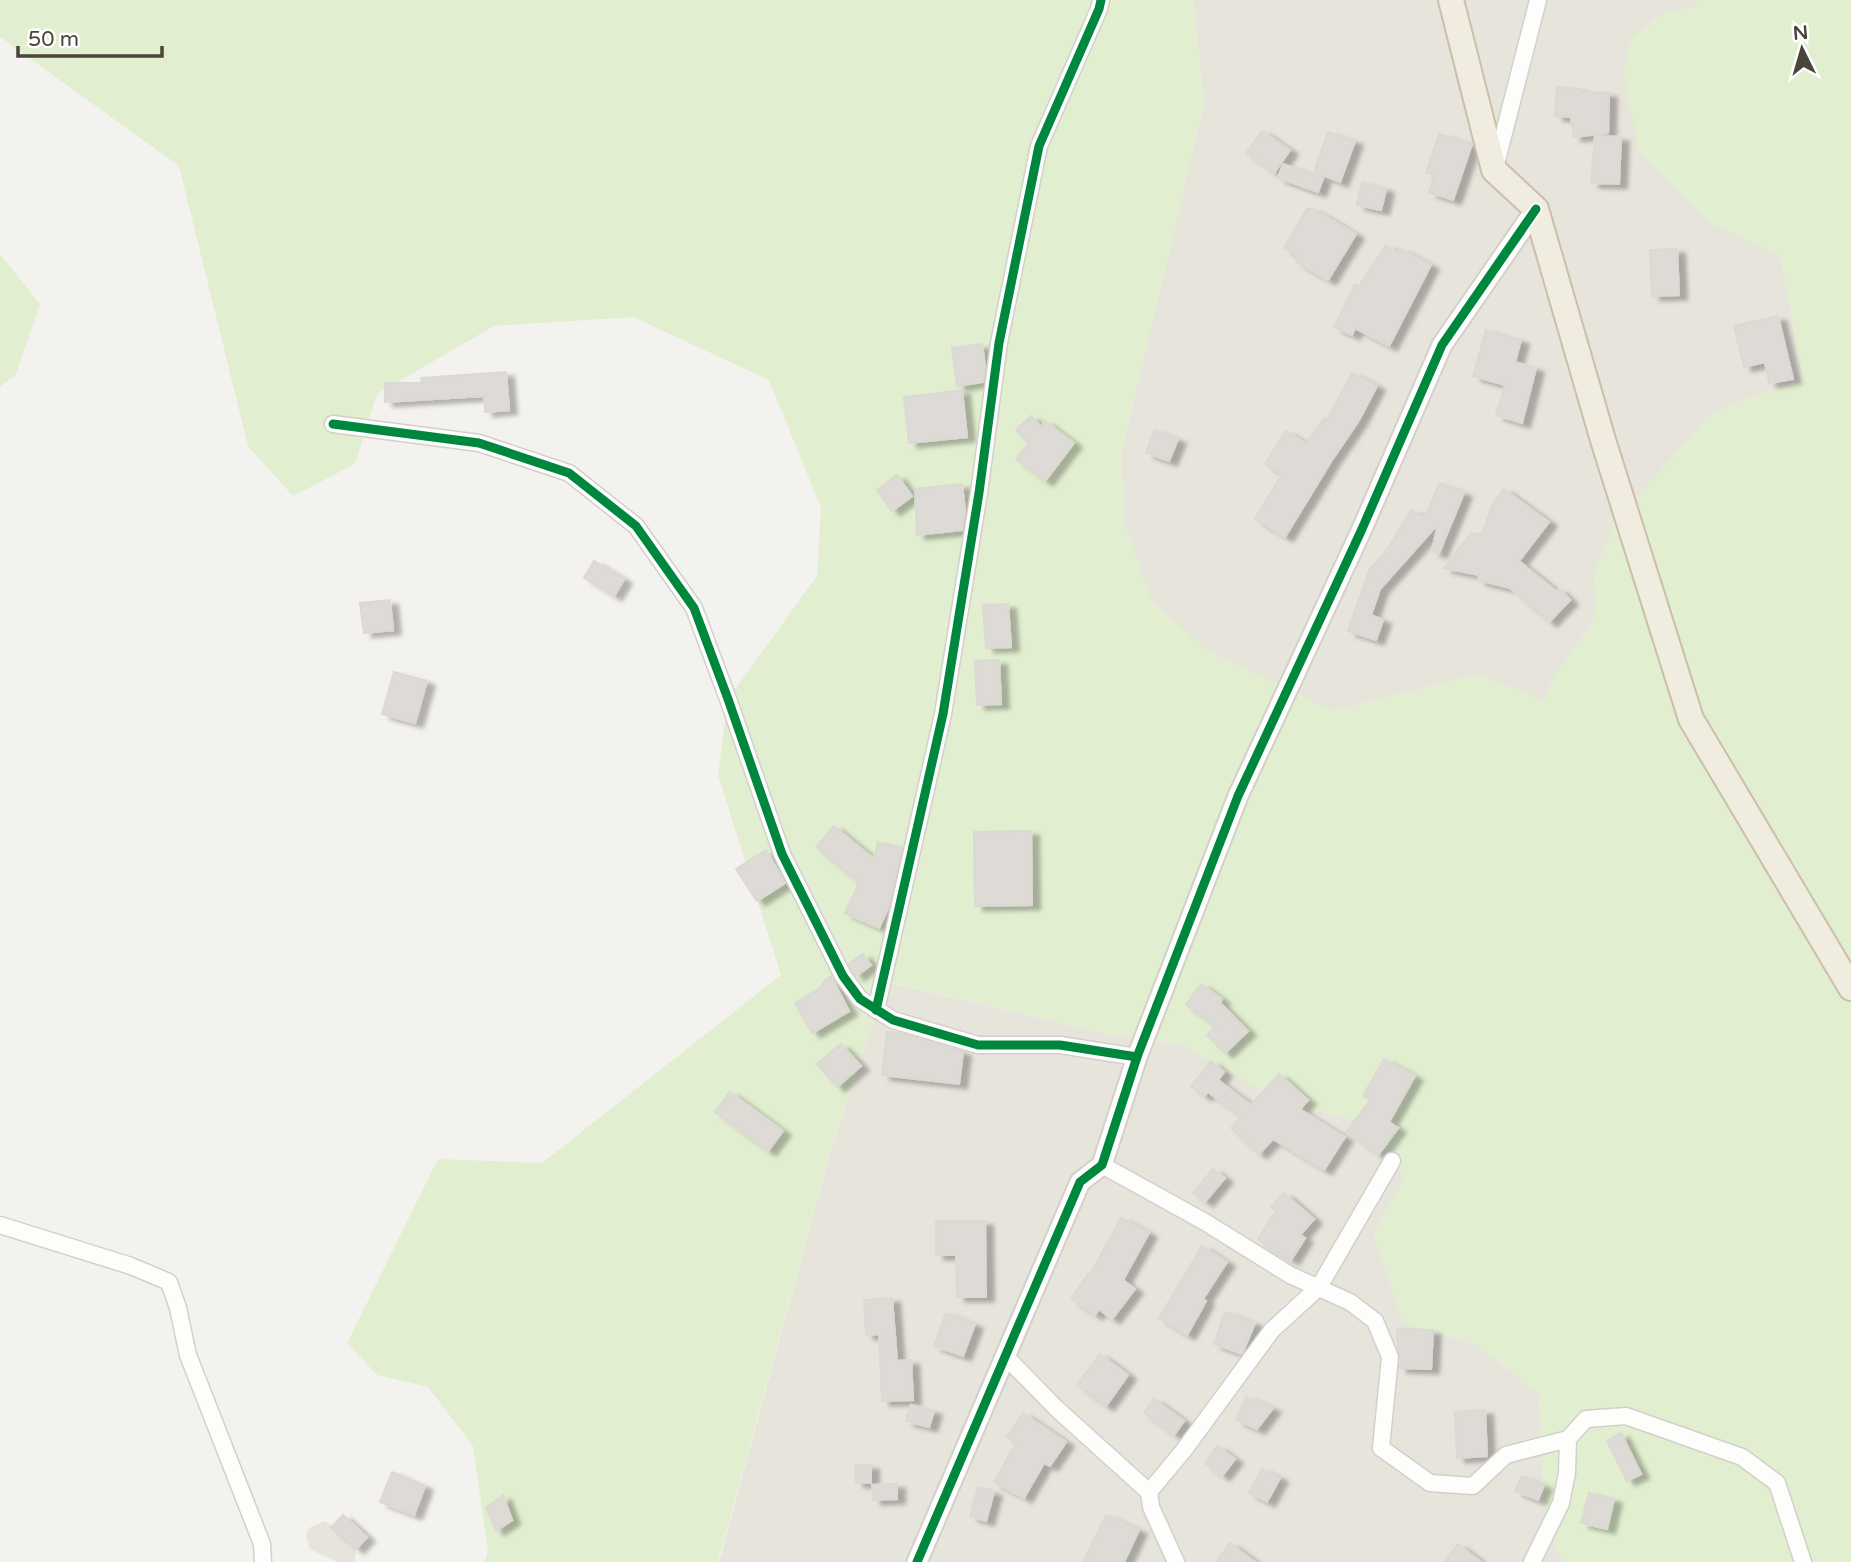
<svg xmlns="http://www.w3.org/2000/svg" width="1851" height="1562" font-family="'Varela Round',sans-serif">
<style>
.residential{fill:#e7e4dc}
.green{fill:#e1eecf}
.building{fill:#dedbd6;stroke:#dcd9d4;stroke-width:2;filter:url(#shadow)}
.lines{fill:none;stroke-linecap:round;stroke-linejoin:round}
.minor-casing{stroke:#d2d0cb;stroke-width:19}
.tertiary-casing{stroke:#d2d0cb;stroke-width:23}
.trunk-casing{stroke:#ccbfa9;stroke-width:28}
.minor{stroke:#fdfdfc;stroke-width:16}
.tertiary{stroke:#fdfdfc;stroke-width:19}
.trunk{stroke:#f0ece0;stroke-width:24}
.cycleway-casing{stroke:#fff;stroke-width:13}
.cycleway{stroke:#00873e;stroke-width:9}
</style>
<defs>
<filter id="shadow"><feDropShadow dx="8" dy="4.5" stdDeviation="2" flood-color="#0004"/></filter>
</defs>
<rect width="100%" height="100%" fill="#f4f2ee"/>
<g class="residential">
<polygon points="1193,0 1701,0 1693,8 1659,15 1709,222 1781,256 1803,379 1739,402 1708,417 1616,521 1595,618 1553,679 1545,701 1476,675 1332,711 1203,648 1151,601 1124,522 1121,454 1204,104"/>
<polygon points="886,982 1107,1034 1183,1045 1282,1102 1366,1123 1405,1178 1374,1234 1404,1323 1478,1345 1539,1394 1544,1511 1563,1562 719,1562 829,1157"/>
<polygon points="325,1521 336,1527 356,1545 355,1562 337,1562 310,1549 306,1536 309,1528"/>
</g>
<g class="green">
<polygon points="0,0 1193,0 1204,104 1121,454 1124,522 1151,601 1203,648 1332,711 1476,675 1545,701 1553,679 1595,618 1594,572 1615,521 1708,417 1739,402 1803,379 1781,256 1709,222 1639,152 1623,72 1631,39 1659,15 1693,8 1701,0 1851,0 1851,1562 1563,1562 1544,1511 1539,1394 1478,1345 1404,1323 1374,1234 1405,1178 1366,1123 1282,1102 1183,1045 1107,1034 888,982 898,994 883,992 829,1156 718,1562 485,1562 488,1550 473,1446 428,1387 377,1375 347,1343 438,1159 542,1163 781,975 718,775 728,699 817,576 821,508 769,380 633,317 494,326 377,394 355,464 293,496 248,446 179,166 0,37"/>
<polygon points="0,254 40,304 16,374 0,387"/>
</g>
<g class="building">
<polygon points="1557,87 1581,89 1581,92 1609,93 1608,133 1574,137 1571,117 1555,116"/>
<polygon points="1262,131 1290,150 1274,173 1246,153"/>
<polygon points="1328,132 1355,141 1340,182 1314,172"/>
<polygon points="1439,134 1472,144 1453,200 1429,192 1435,175 1426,173"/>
<polygon points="1595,136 1621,137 1619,184 1591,183"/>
<polygon points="1283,164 1323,178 1318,192 1278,178"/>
<polygon points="1362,182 1386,189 1381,210 1357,205"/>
<polygon points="1307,209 1313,209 1356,234 1328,280 1296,262 1299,257 1284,248"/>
<polygon points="1386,245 1399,253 1401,249 1431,265 1389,346 1355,328 1352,335 1334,327 1355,284 1359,286"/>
<polygon points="1677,249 1679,295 1652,296 1650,250"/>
<polygon points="1778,316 1793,379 1769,383 1765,362 1744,367 1734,326"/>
<polygon points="1486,330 1521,340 1515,362 1536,368 1522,423 1496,415 1505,385 1473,376"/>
<polygon points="982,344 985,367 983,382 957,386 952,348"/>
<polygon points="506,372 509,410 485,412 484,396 385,402 385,383 422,383 421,378"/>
<polygon points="1352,373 1377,386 1358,422 1332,460 1285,537 1255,519 1282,474 1265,464 1286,431 1306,443 1324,418 1327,420"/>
<polygon points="962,390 967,437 909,443 904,397"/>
<polygon points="1031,416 1041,427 1045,421 1074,443 1045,481 1016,459 1029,443 1016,430"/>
<polygon points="1154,430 1178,439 1169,461 1146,453"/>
<polygon points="897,475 912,496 892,511 877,490"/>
<polygon points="1439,483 1464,493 1439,553 1432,551 1438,524 1380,589 1371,615 1383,620 1376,640 1348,631 1369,571 1389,547 1411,510 1425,518"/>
<polygon points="962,484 965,511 962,530 917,535 915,489"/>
<polygon points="1504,489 1549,522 1519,561 1556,591 1559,589 1570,600 1549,622 1510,588 1478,580 1479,575 1444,568 1471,533 1482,535 1492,505"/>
<polygon points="594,561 624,579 614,596 584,578"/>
<polygon points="390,600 393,630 364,633 360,603"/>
<polygon points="1008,604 1011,647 986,648 983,605"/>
<polygon points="999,660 1001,704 977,705 975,661"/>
<polygon points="394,672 427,681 415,723 382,714"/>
<polygon points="834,826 874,859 878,842 902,848 888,909 879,928 845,913 859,883 816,847"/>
<polygon points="1031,831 1032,905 975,906 974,832"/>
<polygon points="766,850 785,883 757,901 736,869"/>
<polygon points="863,954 871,965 856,976 849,964"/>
<polygon points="831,976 849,1011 812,1033 795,1003 823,986 822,983"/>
<polygon points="1201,984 1222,999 1220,1003 1248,1031 1225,1053 1207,1035 1216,1026 1186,1005"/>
<polygon points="887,1032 905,1034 963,1052 959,1084 882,1075"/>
<polygon points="841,1044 861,1066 837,1087 817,1064"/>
<polygon points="1384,1059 1415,1076 1389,1122 1398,1128 1378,1155 1347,1131 1370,1100 1363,1096"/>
<polygon points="1211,1061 1224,1072 1218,1080 1251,1105 1279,1074 1308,1100 1300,1109 1345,1137 1324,1170 1273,1139 1259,1154 1231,1128 1241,1117 1208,1092 1204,1096 1191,1086"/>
<polygon points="730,1092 783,1131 768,1151 715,1112"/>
<polygon points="1213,1169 1225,1178 1205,1202 1193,1193"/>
<polygon points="1284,1193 1314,1219 1300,1235 1305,1238 1291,1260 1258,1239 1276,1211 1271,1207"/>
<polygon points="1121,1218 1149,1233 1123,1280 1135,1289 1112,1319 1099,1309 1095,1315 1071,1299 1088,1274 1090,1275"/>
<polygon points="936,1221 985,1221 986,1297 957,1297 956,1255 936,1255"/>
<polygon points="1202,1246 1227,1262 1203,1299 1206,1301 1187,1335 1159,1318"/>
<polygon points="892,1298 897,1361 911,1360 913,1400 882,1401 879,1334 866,1335 864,1300"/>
<polygon points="1225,1312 1255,1323 1242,1354 1214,1344"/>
<polygon points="946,1313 975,1324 963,1356 934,1346"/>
<polygon points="1397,1329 1433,1330 1431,1369 1399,1368"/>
<polygon points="1100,1354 1128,1375 1106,1406 1077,1385"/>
<polygon points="1246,1397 1273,1408 1257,1429 1236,1420"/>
<polygon points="1154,1399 1184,1421 1174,1435 1144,1413"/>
<polygon points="911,1405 934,1411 929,1427 906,1421"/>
<polygon points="1485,1410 1487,1456 1457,1458 1455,1412"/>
<polygon points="1023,1413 1066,1442 1050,1466 1044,1463 1024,1498 994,1482 1016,1443 1007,1437"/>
<polygon points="1621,1433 1641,1474 1627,1481 1607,1441"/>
<polygon points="1217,1446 1235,1459 1222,1476 1205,1463"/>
<polygon points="855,1465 871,1465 871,1483 856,1483"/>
<polygon points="1262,1469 1280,1478 1267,1502 1249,1493"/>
<polygon points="392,1472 425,1486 414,1515 380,1502"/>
<polygon points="1522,1476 1544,1485 1538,1500 1515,1491"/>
<polygon points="897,1484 897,1499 873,1500 872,1485"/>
<polygon points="978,1487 994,1492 986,1521 970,1516"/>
<polygon points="1589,1493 1614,1499 1607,1529 1581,1523"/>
<polygon points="503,1495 512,1520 496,1531 486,1508"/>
<polygon points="343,1515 367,1537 356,1549 331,1528"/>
<polygon points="1106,1515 1139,1530 1124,1562 1083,1562"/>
<polygon points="1230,1543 1255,1562 1216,1562"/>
<polygon points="1458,1544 1481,1562 1444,1562"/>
</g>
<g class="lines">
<defs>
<g id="minor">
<polyline points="1496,164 1538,0"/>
<polyline points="333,424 479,443 569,473 636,526 694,608 728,699 782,854 843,976 860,999 893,1020 978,1045 1060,1045 1137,1057"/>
<polyline points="876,1010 943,714 979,493 999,343 1039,146 1099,9 1101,0"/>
<polyline points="1102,1165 1205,1222 1290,1275 1350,1302 1375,1321 1390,1357 1381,1448 1430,1483 1473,1486 1506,1455 1568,1439 1586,1419 1626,1416 1742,1457 1777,1483 1803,1562"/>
<polyline points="0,1225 131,1266 169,1282 178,1308 188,1355 262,1544 263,1562"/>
<polyline points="1006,1357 1057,1409 1149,1492 1184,1450 1272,1330 1319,1287 1392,1161"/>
<polyline points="1149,1492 1151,1507 1176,1562"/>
<polyline points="1532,1562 1561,1503 1567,1473 1568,1439"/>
</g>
<polyline id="tertiary" points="917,1562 1080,1182 1102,1165 1137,1057 1238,796 1362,529 1442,345 1536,209"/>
<polyline id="trunk" points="1451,0 1494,170 1536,209 1603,440 1691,719 1851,988"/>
</defs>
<use href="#minor" class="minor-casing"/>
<use href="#tertiary" class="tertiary-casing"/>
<use href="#trunk" class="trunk-casing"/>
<use href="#minor" class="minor"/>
<use href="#tertiary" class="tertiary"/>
<use href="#trunk" class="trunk"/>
<defs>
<g id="cycleway">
<polyline points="333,424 479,443 569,473 636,526 694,608 728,699 782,854 843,976 860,999 893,1020 978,1045 1060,1045 1137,1057"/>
<polyline points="876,1010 943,714 979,493 999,343 1039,146 1099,9 1101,0"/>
<polyline points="917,1562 1080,1182 1102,1165 1137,1057 1238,796 1362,529 1442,345 1536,209"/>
</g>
</defs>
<use href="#cycleway" class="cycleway-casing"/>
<use href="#cycleway" class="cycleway"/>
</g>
<g transform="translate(1802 49) rotate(355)" stroke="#ffffff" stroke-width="5" paint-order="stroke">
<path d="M0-5L12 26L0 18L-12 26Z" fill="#4b4439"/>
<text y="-10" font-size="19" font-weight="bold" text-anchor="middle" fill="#4b4439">N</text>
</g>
<path d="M18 46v10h144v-10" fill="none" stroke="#4b4439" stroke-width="3.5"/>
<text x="28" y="46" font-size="21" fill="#4b4439" stroke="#ffffff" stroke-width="5" paint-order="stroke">50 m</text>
</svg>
